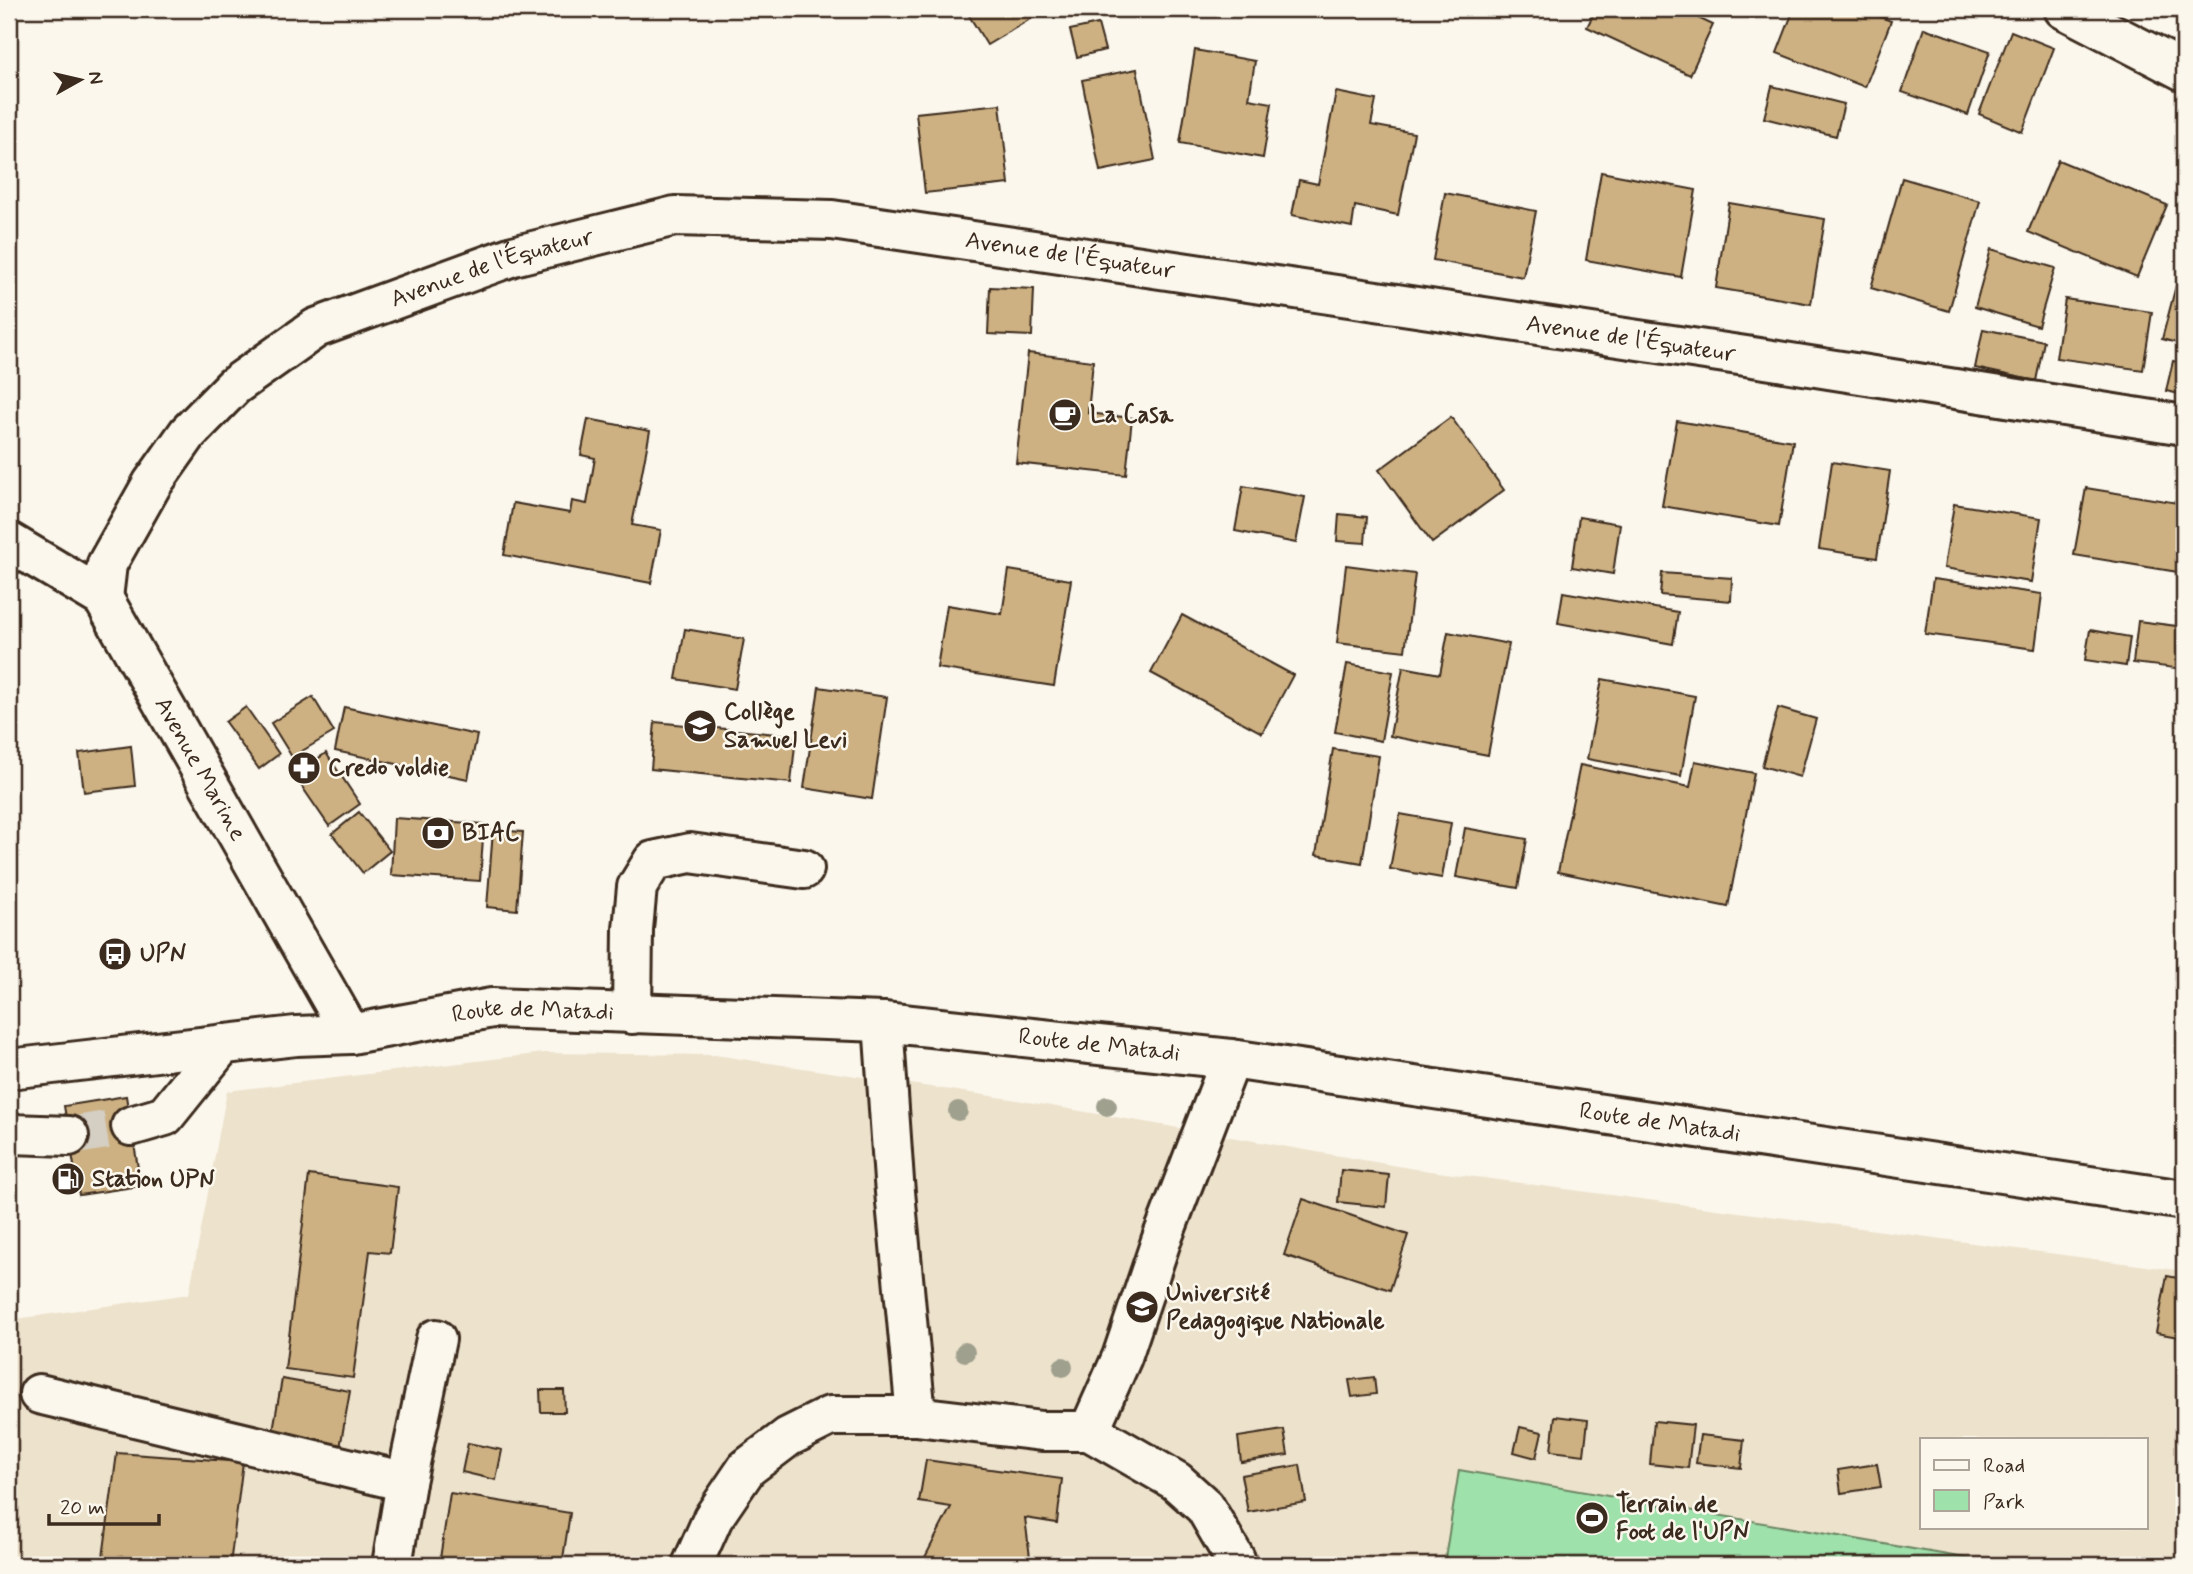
<svg xmlns="http://www.w3.org/2000/svg" width="2193" height="1574" font-family="Mynerve,sans-serif">
<style>
.built{fill:#ede2cc;fill-rule:evenodd}
.green{fill:#9ee1ab;stroke:#6c8664;stroke-width:2}
.building{fill:#cdb182;stroke:#3b2a1e;stroke-width:2}
.lines{fill:none;stroke-linecap:round;stroke-linejoin:round}
.minor-tunnel{stroke:#d5cec3;stroke-width:38;stroke-dasharray:38 19;stroke-linecap:butt}
.minor-casing{stroke:#3b2a1e;stroke-width:44}
.major-casing{stroke:#3b2a1e;stroke-width:44}
.minor{stroke:#fbf7ec;stroke-width:38}
.major{stroke:#fbf7ec;stroke-width:38}
.tree{fill:#9fa08e}
.labels{text-anchor:middle;dominant-baseline:central;stroke-width:5;stroke-linejoin:round;paint-order:stroke}
.street-label{font-size:24px;fill:#3b2a1e;stroke:#fbf7ec}
.poi-label{font-size:24px;font-weight:bold;fill:#3b2a1e;stroke:#fbf7ec;text-anchor:start}
</style>
<rect width="100%" height="100%" fill="#fbf7ec"/>
<filter id="ink" filterUnits="userSpaceOnUse"><feTurbulence type="fractalNoise" baseFrequency=".0143" numOctaves="2"/><feDisplacementMap in="SourceGraphic" scale="14" xChannelSelector="R" yChannelSelector="G"/><feConvolveMatrix kernelMatrix="1 2 1 2 8 2 1 2 1" color-interpolation-filters="sRGB"/></filter>
<g filter="url(#ink)">
<path class="built" d="M544,1053L715,1055L1011,1099L1415,1169L2184,1271V1565H9V1320L189,1294L227,1091ZM1922,1439H2146V1527H1922Z"/>
<polygon class="green" points="1459,1470 2005,1565 1444,1565"/>
<g class="building">
<polygon points="965,9 1047,9 987,45"/>
<polygon points="1596,9 1679,9 1713,25 1690,75 1587,27"/>
<polygon points="1794,9 1861,9 1891,21 1865,87 1777,53"/>
<polygon points="1098,24 1105,50 1077,57 1070,30"/>
<polygon points="1924,28 1990,51 1968,115 1902,92"/>
<polygon points="2011,31 2054,48 2022,132 1979,114"/>
<polygon points="1195,50 1255,61 1249,99 1272,103 1263,158 1180,143"/>
<polygon points="1137,69 1155,160 1100,171 1082,80"/>
<polygon points="1772,86 1844,104 1836,136 1764,118"/>
<polygon points="1336,92 1376,100 1371,125 1414,133 1398,215 1355,206 1352,227 1292,215 1299,180 1318,184"/>
<polygon points="1000,104 1009,184 925,193 916,113"/>
<polygon points="2058,160 2167,205 2137,277 2028,232"/>
<polygon points="1601,172 1696,190 1681,277 1586,260"/>
<polygon points="1902,178 1980,201 1949,311 1871,288"/>
<polygon points="1445,193 1536,211 1523,277 1433,260"/>
<polygon points="1729,203 1825,219 1811,304 1716,288"/>
<polygon points="1991,249 2055,268 2038,326 1975,307"/>
<polygon points="2184,255 2184,345 2162,339"/>
<polygon points="990,287 1034,289 1032,336 988,334"/>
<polygon points="2065,299 2152,312 2143,370 2056,358"/>
<polygon points="1983,329 2044,341 2036,381 1975,368"/>
<polygon points="1028,353 1093,361 1088,413 1132,418 1126,475 1016,463"/>
<polygon points="2173,361 2184,363 2184,395 2166,391"/>
<polygon points="1451,417 1504,490 1432,543 1379,470"/>
<polygon points="588,419 650,431 632,525 661,530 651,583 504,555 513,503 570,513 572,501 587,504 595,458 581,455"/>
<polygon points="1677,421 1793,441 1779,526 1662,506"/>
<polygon points="1832,462 1890,471 1877,558 1819,549"/>
<polygon points="1243,486 1305,497 1296,543 1235,531"/>
<polygon points="2086,488 2184,504 2184,573 2074,555"/>
<polygon points="1954,504 2041,518 2031,582 1944,568"/>
<polygon points="1339,514 1367,517 1365,543 1337,541"/>
<polygon points="1579,517 1620,524 1613,574 1572,567"/>
<polygon points="1346,565 1415,574 1405,651 1337,643"/>
<polygon points="1009,570 1071,580 1054,686 937,668 947,605 1002,614"/>
<polygon points="1662,573 1732,578 1731,601 1660,595"/>
<polygon points="1933,579 2042,594 2035,649 1925,634"/>
<polygon points="1563,592 1678,612 1673,644 1558,623"/>
<polygon points="1182,615 1293,675 1262,733 1151,673"/>
<polygon points="2138,621 2184,627 2183,669 2133,663"/>
<polygon points="685,629 744,639 735,689 676,679"/>
<polygon points="2090,630 2130,637 2126,666 2085,660"/>
<polygon points="1448,632 1509,644 1488,755 1390,736 1403,667 1440,674"/>
<polygon points="1347,664 1393,672 1381,741 1335,732"/>
<polygon points="1602,679 1695,696 1681,776 1587,759"/>
<polygon points="819,687 887,697 872,799 804,788"/>
<polygon points="313,697 334,732 292,757 271,723"/>
<polygon points="246,707 279,754 259,769 225,722"/>
<polygon points="344,707 477,735 468,779 335,751"/>
<polygon points="1778,708 1816,719 1800,777 1762,766"/>
<polygon points="655,722 796,736 791,783 651,769"/>
<polygon points="131,746 135,786 84,792 79,753"/>
<polygon points="1333,749 1379,756 1362,863 1316,855"/>
<polygon points="326,753 360,804 329,826 294,775"/>
<polygon points="1695,761 1754,773 1728,907 1558,872 1580,765 1690,787"/>
<polygon points="359,812 390,851 363,873 332,834"/>
<polygon points="1400,814 1451,823 1442,878 1390,869"/>
<polygon points="394,818 484,824 480,881 391,875"/>
<polygon points="1465,828 1527,839 1518,888 1456,877"/>
<polygon points="493,830 523,832 517,910 487,907"/>
<polygon points="126,1096 141,1186 79,1195 64,1106"/>
<polygon points="1341,1170 1389,1175 1386,1207 1338,1202"/>
<polygon points="309,1175 398,1187 390,1253 370,1251 353,1378 285,1369"/>
<polygon points="1303,1199 1408,1235 1390,1290 1284,1255"/>
<polygon points="2167,1276 2184,1279 2184,1338 2156,1333"/>
<polygon points="1374,1377 1376,1394 1352,1397 1349,1380"/>
<polygon points="282,1379 350,1391 340,1448 272,1436"/>
<polygon points="540,1390 564,1390 565,1412 541,1412"/>
<polygon points="1555,1416 1588,1420 1584,1455 1551,1451"/>
<polygon points="1654,1421 1693,1425 1688,1468 1650,1464"/>
<polygon points="1520,1427 1542,1432 1536,1458 1514,1452"/>
<polygon points="1284,1430 1288,1455 1241,1462 1238,1437"/>
<polygon points="1700,1435 1744,1440 1741,1468 1696,1463"/>
<polygon points="468,1443 502,1450 496,1480 462,1472"/>
<polygon points="117,1453 243,1462 230,1565 102,1565"/>
<polygon points="926,1460 1062,1479 1057,1523 1025,1518 1031,1565 924,1565 923,1561 951,1507 919,1502"/>
<polygon points="1877,1464 1881,1487 1841,1493 1838,1470"/>
<polygon points="1300,1465 1306,1502 1248,1512 1241,1475"/>
<polygon points="450,1493 570,1513 562,1565 439,1565"/>
</g>
<g class="lines">
<polyline class="minor-tunnel" points="69,1136 131,1126"/>
<defs>
<g id="minor">
<polyline points="2064,9 2184,71"/>
<path id="s1" d="M9,542L103,598L351,1034"/>
<path id="s2" d="M103,598L107,564L152,484L188,433L234,386L316,328L513,256L675,216L832,220L1759,358L2184,425"/>
<polyline points="632,1014 633,929 637,887 653,861 690,853 804,869"/>
<polyline points="883,1022 894,1181 916,1416 1042,1431 1089,1431 1122,1357 1161,1241 1231,1059"/>
<polyline points="131,1126 165,1116 223,1044"/>
<polyline points="9,1131 12,1134 69,1136"/>
<polyline points="39,1394 406,1482"/>
<polyline points="1089,1431 1176,1481 1205,1507 1235,1559 1236,1565"/>
<polyline points="392,1565 406,1482 436,1339"/>
<polyline points="692,1565 713,1518 747,1468 788,1437 830,1416 916,1416"/>
</g>
<g id="major">
<path id="s3" d="M9,1069L296,1036L351,1034L492,1008L883,1022L1231,1059L2184,1200"/>
</g>
</defs>
<use href="#minor" class="minor-casing"/>
<use href="#major" class="major-casing"/>
<use href="#minor" class="minor"/>
<use href="#major" class="major"/>
</g>
<g class="tree">
<circle cx="1107" cy="1106" r="10"/>
<circle cx="958" cy="1111" r="10"/>
<circle cx="965" cy="1352" r="10"/>
<circle cx="1063" cy="1367" r="10"/>
</g>
</g>
<defs>
<symbol id="cafe-disc" viewBox="-11 -11 22 22"><circle r="9.5" fill="#3b2a1e" stroke="#fbf7ec"/><path d="M-5.5-4.5H6V0H3Q3 3.5 0 3.5H-2.5Q-5.5 3.5-5.5 0ZM3-3.2v2h1.7v-2ZM-6 4.5H4V6H-6Z" fill="#fff"/></symbol>
<symbol id="school-disc" viewBox="-11 -11 22 22"><circle r="9.5" fill="#3b2a1e" stroke="#fbf7ec"/><path d="M0-5L7-2L0 1L-7-2ZM-4 1L0 2.5L4 1V4Q0 6-4 4Z" fill="#fff"/></symbol>
<symbol id="pharmacy-disc" viewBox="-11 -11 22 22"><circle r="9.5" fill="#3b2a1e" stroke="#fbf7ec"/><path d="M-2-6h4v4h4v4h-4v4h-4v-4h-4v-4h4Z" fill="#fff"/></symbol>
<symbol id="bank-disc" viewBox="-11 -11 22 22"><circle r="9.5" fill="#3b2a1e" stroke="#fbf7ec"/><path d="M-6-4H6V4H-6ZM0-2.3a2.3 2.3 0 1 0 0 4.6a2.3 2.3 0 1 0 0-4.6Z" fill="#fff"/></symbol>
<symbol id="bus-disc" viewBox="-11 -11 22 22"><circle r="9.5" fill="#3b2a1e" stroke="#fbf7ec"/><path d="M-5-6H5V4H4V6H2V4H-2V6H-4V4H-5ZM-3.5-4V0h7V-4ZM-3.5 1.2v1.5H-2V1.2ZM2 1.2v1.5H3.5V1.2Z" fill="#fff"/></symbol>
<symbol id="fuel-disc" viewBox="-11 -11 22 22"><circle r="9.5" fill="#3b2a1e" stroke="#fbf7ec"/><path d="M-5.5-6h7V0h2V4h1.3V-2.5L3-4.5l.8-.8L6-3V5H2.5V1h-1V6h-7ZM-4.2-4.7v3.2H.2V-4.7Z" fill="#fff"/></symbol>
<symbol id="university-disc" viewBox="-11 -11 22 22"><circle r="9.5" fill="#3b2a1e" stroke="#fbf7ec"/><path d="M0-5L7-2L0 1L-7-2ZM-4 1L0 2.5L4 1V4Q0 6-4 4Z" fill="#fff"/></symbol>
<symbol id="stadium-disc" viewBox="-11 -11 22 22"><circle r="9.5" fill="#3b2a1e" stroke="#fbf7ec"/><path d="M0-5a6.5 5 0 1 0 0 10a6.5 5 0 1 0 0-10ZM-3.5-1.8h7v3.6h-7Z" fill="#fff"/></symbol>
</defs>
<g fill-rule="evenodd">
<use href="#cafe-disc" x="1046" y="396" width="38" height="38"/>
<use href="#school-disc" x="681" y="707" width="38" height="38"/>
<use href="#pharmacy-disc" x="285" y="749" width="38" height="38"/>
<use href="#bank-disc" x="419" y="814" width="38" height="38"/>
<use href="#bus-disc" x="96" y="935" width="38" height="38"/>
<use href="#fuel-disc" x="49" y="1160" width="38" height="38"/>
<use href="#university-disc" x="1123" y="1288" width="38" height="38"/>
<use href="#stadium-disc" x="1573" y="1499" width="38" height="38"/>
</g>
<g class="labels">
<g class="street-label">
<text stroke="none"><textPath href="#s2" startOffset="1129">Avenue de l'Équateur</textPath></text>
<text stroke="none"><textPath href="#s2" startOffset="541">Avenue de l'Équateur</textPath></text>
<text stroke="none"><textPath href="#s2" startOffset="1696">Avenue de l'Équateur</textPath></text>
<text stroke="none"><textPath href="#s1" startOffset="306">Avenue Marine</textPath></text>
<text stroke="none"><textPath href="#s3" startOffset="528">Route de Matadi</textPath></text>
<text stroke="none"><textPath href="#s3" startOffset="1096">Route de Matadi</textPath></text>
<text stroke="none"><textPath href="#s3" startOffset="1662">Route de Matadi</textPath></text>
</g>
<g class="poi-label">
<text x="1090" y="415">La Casa</text>
<text x="724" y="712">Collège<tspan x="724" dy="28">Samuel Levi</tspan></text>
<text x="328" y="768">Credo voldie</text>
<text x="462" y="833">BIAC</text>
<text x="140" y="954">UPN</text>
<text x="92" y="1179">Station UPN</text>
<text x="1166" y="1293">Université<tspan x="1166" dy="28">Pedagogique Nationale</tspan></text>
<text x="1616" y="1504">Terrain de<tspan x="1616" dy="28">Foot de l'UPN</tspan></text>
</g>
</g>
<rect width="2193" height="1574" fill="none" stroke="#fbf7ec" stroke-width="35"/>
<rect x="18" y="18" width="2158" height="1539" fill="none" stroke="#3b2a1e" stroke-width="2.5" filter="url(#ink)"/>
<rect x="1920" y="1438" width="228" height="91" fill="#fbf7ec" stroke="#aea59a" stroke-width="2"/>
<rect x="1934" y="1460" width="35" height="10" fill="#fbf7ec" stroke="#aea59a" stroke-width="2"/>
<text x="1983" y="1472" font-size="21" fill="#3b2a1e">Road</text>
<rect x="1934" y="1490" width="35" height="21" fill="#9ee1ab" stroke="#aea59a" stroke-width="2"/>
<text x="1983" y="1508" font-size="21" fill="#3b2a1e">Park</text>
<g transform="translate(80 80) rotate(82)" stroke="#fbf7ec" stroke-width="5" paint-order="stroke">
<path d="M0-5L12 26L0 18L-12 26Z" fill="#3b2a1e"/>
<text y="-10" font-size="19" font-weight="bold" text-anchor="middle" fill="#3b2a1e">N</text>
</g>
<path d="M49 1514v10h110v-10" fill="none" stroke="#3b2a1e" stroke-width="3.5"/>
<text x="60" y="1514" font-size="21" fill="#3b2a1e" stroke="#fbf7ec" stroke-width="5" paint-order="stroke">20 m</text>
</svg>
